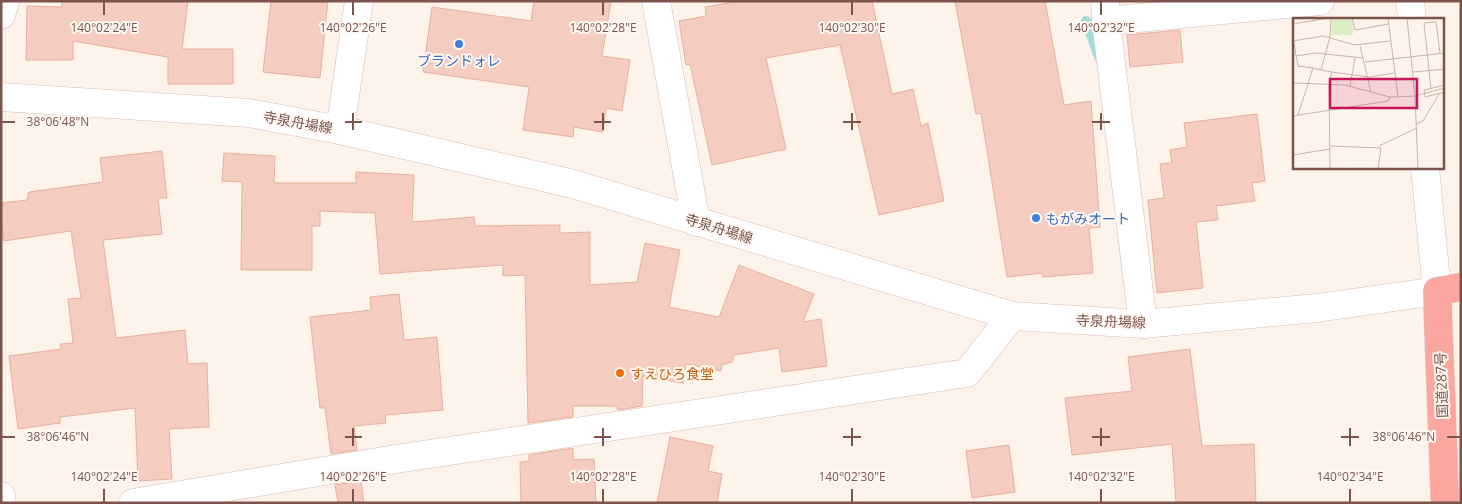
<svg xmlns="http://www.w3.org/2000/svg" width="1462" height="504" font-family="'Open Sans','Noto Sans JP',sans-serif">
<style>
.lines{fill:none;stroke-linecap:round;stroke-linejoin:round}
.stream{stroke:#a2dddc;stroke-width:10}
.building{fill:#f5ccc0;stroke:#e9af9f}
.street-casing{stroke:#d4bbb2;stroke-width:29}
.secondary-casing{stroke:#dabcb1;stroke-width:29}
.highway-casing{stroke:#dacfcd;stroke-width:29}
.street{stroke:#fff;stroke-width:28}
.secondary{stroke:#fff;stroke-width:28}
.highway{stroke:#fba79f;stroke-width:28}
.ticks{fill:none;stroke:#7c544b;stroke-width:2}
.shop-dot{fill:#3f7fe0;stroke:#fff8f3;stroke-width:2}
.food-dot{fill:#e8710a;stroke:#fff8f3;stroke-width:2}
.labels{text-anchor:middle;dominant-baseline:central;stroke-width:4;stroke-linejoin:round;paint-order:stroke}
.shop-label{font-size:14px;fill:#366cbe;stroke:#fff8f3}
.street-label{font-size:14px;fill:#7c544b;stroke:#fff8f3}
.food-label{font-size:14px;fill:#c56008;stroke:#fff8f3;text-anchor:start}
.inset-road{fill:none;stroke:#cab3ab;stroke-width:1}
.view{fill:#c2185b;fill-opacity:0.15;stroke:#c2185b;stroke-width:2.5}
.inset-edge{fill:none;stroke:#7c544b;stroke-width:2.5}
.ticks-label{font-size:12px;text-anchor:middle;fill:#7c544b;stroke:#fff8f3;stroke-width:4;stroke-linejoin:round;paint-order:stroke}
</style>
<rect width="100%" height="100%" fill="#fef3eb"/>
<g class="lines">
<polyline class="stream" points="1086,21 1099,57"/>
</g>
<g class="building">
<polygon points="62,1 188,1 182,49 233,49 233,84 168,84 168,57 73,41 73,60 26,60 27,6 62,7"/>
<polygon points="271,1 328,1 320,78 263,72"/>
<polygon points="534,1 611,1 602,56 630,60 622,111 606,108 603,132 574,127 573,137 523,130 529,87 423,72 432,7 531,21"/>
<polygon points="740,1 872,1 892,94 913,89 921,126 928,123 944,201 879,215 840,45 766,58 786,149 712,165 690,64 686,65 679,21 706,16 705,7"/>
<polygon points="955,1 1045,1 1064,105 1091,101 1100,227 1089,228 1093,273 1043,277 1043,273 1007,277 981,113 976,114"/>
<polygon points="1180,30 1183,62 1130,67 1127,35"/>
<polygon points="1257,114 1265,181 1252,183 1255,201 1216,206 1218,220 1196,222 1203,288 1157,293 1148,200 1164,198 1160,164 1172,163 1170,150 1187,147 1184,123"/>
<polygon points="162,151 167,198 158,198 162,234 103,240 116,338 185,330 188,364 207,363 209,427 169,429 172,479 138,481 135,408 60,417 60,423 18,429 9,356 61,349 60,344 73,343 68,299 81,298 71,231 4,241 1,223 1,203 27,200 29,192 103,182 100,158"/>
<polygon points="224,153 275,156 274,183 356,183 356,172 414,175 412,222 474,217 475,226 560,225 560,233 590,232 590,285 637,282 645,243 680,250 669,307 719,317 739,265 814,294 803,322 821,319 827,366 782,372 779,348 734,355 732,362 722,365 721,371 686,364 683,383 643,376 642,406 618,410 616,406 573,406 573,417 528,423 525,275 503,276 503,265 380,274 375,213 320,211 320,226 312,226 312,270 241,270 242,182 222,181"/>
<polygon points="399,294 404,340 437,337 443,410 385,415 386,423 354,426 357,450 331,454 325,408 320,408 310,317 371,310 370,297"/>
<polygon points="1190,349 1202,446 1254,444 1256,503 1176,503 1172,444 1072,455 1065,398 1132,391 1128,357"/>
<polygon points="670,437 713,446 708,471 722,474 717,503 657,503"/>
<polygon points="1009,445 1015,492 972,498 966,451"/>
<polygon points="573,448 573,460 594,459 596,503 521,503 520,462 529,461 529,455"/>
<polygon points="361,481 364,503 338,503 335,485"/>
</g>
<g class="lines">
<defs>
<g id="street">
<polyline points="656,1 696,222"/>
<polyline points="1105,1 1106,21 1143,324"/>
<polyline points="1,15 5,1"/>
<polyline points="1106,21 1320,1"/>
<polyline points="340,130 359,1"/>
<polyline points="1,496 2,503"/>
<polyline points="133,503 396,459 967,373 1012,316"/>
</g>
<g id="secondary">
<polyline points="1410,1 1412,19"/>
<polyline points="1,97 249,113 340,130 573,184 1012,316 1143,324 1317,308 1437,291 1425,168"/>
</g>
<polyline id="highway" points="1445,503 1437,291 1461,287"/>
</defs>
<use href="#street" class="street-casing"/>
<use href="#secondary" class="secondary-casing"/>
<use href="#highway" class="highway-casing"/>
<use href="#street" class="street"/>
<use href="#secondary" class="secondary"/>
<use href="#highway" class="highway"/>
</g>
<path class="ticks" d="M104,2V15M353,2V15M603,2V15M852,2V15M1101,2V15M353,113V130M603,113V130M852,113V130M1101,113V130M2,122H15M345,122H362M594,122H611M843,122H861M1092,122H1110M353,428V446M603,428V446M852,428V446M1101,428V446M1350,428V446M2,437H15M345,437H362M594,437H611M843,437H861M1092,437H1110M1341,437H1359M1447,437H1460M104,489V502M353,489V502M603,489V502M852,489V502M1101,489V502M1350,489V502"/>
<g class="shop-dot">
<circle cx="459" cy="44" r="5"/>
<circle cx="1036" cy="218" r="5"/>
</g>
<circle class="food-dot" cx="620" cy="373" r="5"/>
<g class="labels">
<g class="shop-label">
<text x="459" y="60">ブランドォレ</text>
<text x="1046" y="218" text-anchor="start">もがみオート</text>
</g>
<g class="street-label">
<text transform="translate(298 122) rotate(10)">寺泉舟場線</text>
<text transform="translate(719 228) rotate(17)">寺泉舟場線</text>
<text transform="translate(1111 321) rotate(2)">寺泉舟場線</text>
<text transform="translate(1441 385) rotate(-92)">国道287号</text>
</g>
<g class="food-label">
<text x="630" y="373">すえひろ食堂</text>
</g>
</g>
<g transform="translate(1293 18)">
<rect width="151" height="151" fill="#fef3eb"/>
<path d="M39,0H58L61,13L59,17H38Z" fill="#ddeec7"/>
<path class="inset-road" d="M59,0L62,12L95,6M95,0L105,79M0,6L36,0M0,21L5,48L20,50M0,23L30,18L62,27L97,23M67,28L78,74M3,38L23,35L70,40M72,44L152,35M28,52L39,54L36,66L37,151M39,54L76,59L101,55M120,54L152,51M103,62L121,60M0,65L52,67L97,79L122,78L114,0M152,67L131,72L132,79L152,74M57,68L62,40M138,71L131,5L143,4L147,35M5,97L20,50L28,52L37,19L38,0M0,98L95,83L97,79M123,106L130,103L146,76M38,128L88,130L85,151M86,128L124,110M0,137L37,131M125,151L122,78L152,70"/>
<path class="view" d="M37,61H124V90H37Z"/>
<rect width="151" height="151" class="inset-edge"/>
</g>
<g class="ticks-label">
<text x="104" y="32">140°02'24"E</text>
<text x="353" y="32">140°02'26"E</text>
<text x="603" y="32">140°02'28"E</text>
<text x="852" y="32">140°02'30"E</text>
<text x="1101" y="32">140°02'32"E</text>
<text x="58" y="126">38°06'48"N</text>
<text x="58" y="441">38°06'46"N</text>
<text x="1404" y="441">38°06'46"N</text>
<text x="104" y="481">140°02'24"E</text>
<text x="353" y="481">140°02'26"E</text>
<text x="603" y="481">140°02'28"E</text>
<text x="852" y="481">140°02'30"E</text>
<text x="1101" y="481">140°02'32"E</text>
<text x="1350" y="481">140°02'34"E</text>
</g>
<rect width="1462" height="504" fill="none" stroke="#7c544b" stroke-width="5"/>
</svg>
